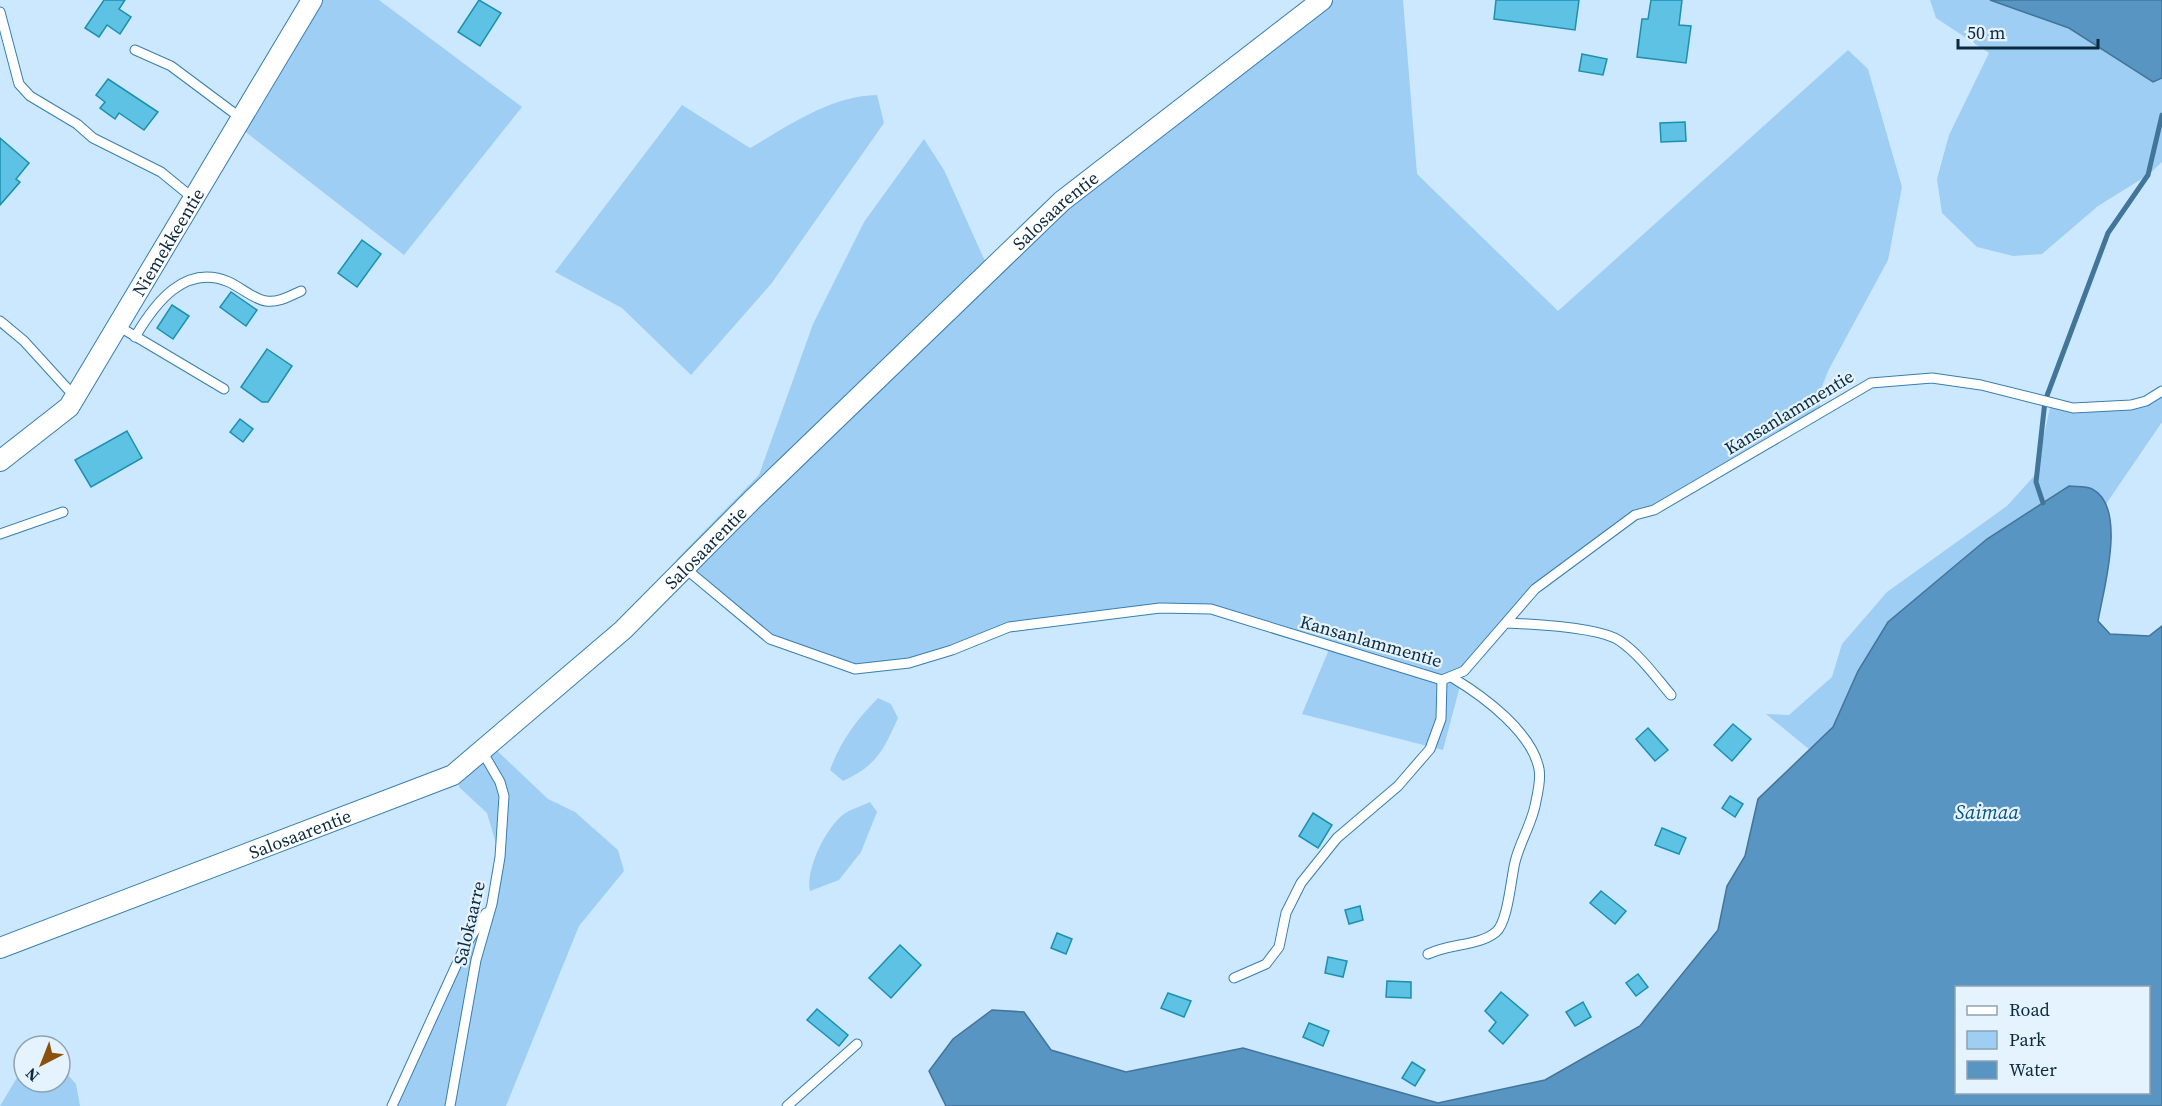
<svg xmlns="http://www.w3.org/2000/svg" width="2162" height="1106" font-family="'Source Serif 4',serif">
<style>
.green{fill:#9ecef4}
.water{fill:#5995c2;stroke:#42759a;stroke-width:1.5;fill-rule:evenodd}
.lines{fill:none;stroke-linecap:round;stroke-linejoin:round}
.stream{stroke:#42759a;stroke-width:5}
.building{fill:#5dc2e3;stroke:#1d8faf;stroke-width:1.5}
.lane-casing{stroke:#377eb0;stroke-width:11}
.street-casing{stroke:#377eb0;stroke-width:22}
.lane{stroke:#fff;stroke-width:9}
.street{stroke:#fff;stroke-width:20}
.labels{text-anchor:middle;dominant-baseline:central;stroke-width:4.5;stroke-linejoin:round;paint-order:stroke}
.street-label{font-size:18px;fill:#0b2a3e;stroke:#e5f3fe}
.water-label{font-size:20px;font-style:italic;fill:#08537f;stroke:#e5f3fe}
</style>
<rect width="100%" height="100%" fill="#cce8fe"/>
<g class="green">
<polygon points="312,0 379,0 522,107 404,255 238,126"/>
<polygon points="1322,0 1403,0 1417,174 1558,311 1848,50 1868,69 1902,187 1888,260 1828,371 1818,397 1822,411 1654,510 1635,515 1535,589 1464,671 1443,750 1302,714 1330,647 1211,609 1160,608 1009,627 909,663 855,669 770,639 676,560 759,475 813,324 864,222 924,139 944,170 989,270"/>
<polygon points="1930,0 2162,0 2162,162 2148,175 2098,206 2042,254 2013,256 1977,247 1942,213 1937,179 1949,135 1989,53 1936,18"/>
<path d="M877,95L884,123L771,284L691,375L622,308L555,272L682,105L750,148C790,125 830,96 877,95Z"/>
<polygon points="2162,391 2162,422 2106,504 2092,489 1888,622 1858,671 1833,727 1810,750 1766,714 1789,715 1832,677 1842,644 1887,592 2007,506 2035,475 2051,403 2131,405"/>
<path d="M878,698L891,704L898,718C883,751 877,765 843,781L830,770C840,742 857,719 878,698Z"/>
<polygon points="490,744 548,799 575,812 618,850 624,871 579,926 506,1106 392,1106 465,946 492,904 500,857 487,813 460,788 453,775"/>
<path d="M870,802L877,812L861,852L839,880L810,891C805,870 826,827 844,814C851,809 862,806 870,802Z"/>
<polygon points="60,1066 76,1084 80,1106 0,1106 21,1071 24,1069 24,1082 60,1082"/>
</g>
<g class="water">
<polygon points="1990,0 2162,0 2162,78 2153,82 2069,28"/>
<path d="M2069,486C2075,487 2086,486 2092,489C2128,507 2103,591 2098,621L2110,634L2149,636L2162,626V1106H946L929,1071L953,1039L992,1010L1024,1012L1051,1050L1126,1072L1243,1048L1438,1103L1545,1080L1640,1026L1718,930L1727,886L1745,856L1758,799L1833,727L1858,671L1888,622L1987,539ZM1956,988H2148V1092H1956Z"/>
</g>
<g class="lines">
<polyline class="stream" points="2043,503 2036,482 2045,401 2108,233 2148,175 2162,115"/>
</g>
<g class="building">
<polygon points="104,0 125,0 119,9 131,17 120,34 107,25 99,37 85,28"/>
<polygon points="479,0 501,13 480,46 458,32"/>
<polygon points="1496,0 1579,0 1575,30 1494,19"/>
<polygon points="1651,0 1682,0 1679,25 1691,26 1686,63 1637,57 1642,19 1648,19"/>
<polygon points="1582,54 1607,59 1603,75 1579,71"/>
<polygon points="108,79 158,112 144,130 119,113 115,119 100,108 105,102 96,95"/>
<polygon points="1685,122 1686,141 1661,142 1660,123"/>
<polygon points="0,138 29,163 16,179 20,182 0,205"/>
<polygon points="362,240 381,254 357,287 338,273"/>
<polygon points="231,292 257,310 246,326 220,307"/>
<polygon points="172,305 189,316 173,339 157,328"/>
<polygon points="267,349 292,366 268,402 262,402 241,387"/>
<polygon points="240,419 253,429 243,442 230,432"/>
<polygon points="127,431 142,458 91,487 75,460"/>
<polygon points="1733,724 1751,739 1732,761 1714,745"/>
<polygon points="1648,728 1668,750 1655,761 1636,739"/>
<polygon points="1730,796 1743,804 1735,817 1722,808"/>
<polygon points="1313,813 1332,825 1318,848 1299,836"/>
<polygon points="1662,828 1686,838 1679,854 1655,845"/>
<polygon points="1601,891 1626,911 1615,924 1590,903"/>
<polygon points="1360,906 1363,920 1349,924 1345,910"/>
<polygon points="1057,933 1072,939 1066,954 1051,948"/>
<polygon points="900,945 921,965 891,998 869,978"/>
<polygon points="1328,957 1347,961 1343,977 1325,973"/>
<polygon points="1638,974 1648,987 1636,996 1626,983"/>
<polygon points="1387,981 1411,982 1411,998 1386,997"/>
<polygon points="1501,992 1528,1015 1503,1044 1489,1031 1496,1022 1485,1011"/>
<polygon points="1168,993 1191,1001 1184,1017 1161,1008"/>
<polygon points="1583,1002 1591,1017 1575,1026 1566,1012"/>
<polygon points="817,1009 848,1035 839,1046 807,1020"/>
<polygon points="1309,1023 1329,1031 1323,1046 1303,1037"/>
<polygon points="1412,1062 1425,1070 1415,1086 1402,1078"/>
</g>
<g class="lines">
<defs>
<g id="lane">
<polyline points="0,12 19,84 30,96 77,124 93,138 161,172 194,199"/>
<polyline points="135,50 171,66 242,119"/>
<polyline points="0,321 24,341 75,397"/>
<polyline points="118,326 224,389"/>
<path d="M135,337C155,303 185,263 229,282C240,287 255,300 266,301C278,303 290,296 301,291"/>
<polyline points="0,534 63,512"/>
<polyline points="686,569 770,639 855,669 909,663 952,650 1009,627 1160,608 1211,609 1442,680 1464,671 1535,589 1635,515 1654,510 1871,383 1932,378 1981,385 2073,408 2131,405 2146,401 2162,391"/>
<path d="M1506,623C1532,624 1599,627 1620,641C1640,655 1655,676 1671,695"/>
<path d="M1428,954C1451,943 1479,946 1496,932C1508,922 1511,878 1515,862C1520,841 1533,822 1536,801C1538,792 1541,778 1539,769C1532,732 1483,696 1453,678"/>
<polyline points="1234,978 1266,964 1279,947 1286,913 1301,883 1337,838 1398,786 1430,749 1441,719 1442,680"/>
<polyline points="392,1106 465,946 486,913"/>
<polyline points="450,1106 476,960 492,904 500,857 504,796 500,782 482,751"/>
<polyline points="787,1106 857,1044"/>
</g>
<g id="street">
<path id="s1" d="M0,461L69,407L312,0"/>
<path id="s2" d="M0,948L453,775L623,630L752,500L1062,201L1322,0"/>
</g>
</defs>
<use href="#lane" class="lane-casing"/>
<use href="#street" class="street-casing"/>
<use href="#lane" class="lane"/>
<use href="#street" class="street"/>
</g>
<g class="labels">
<g class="street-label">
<text stroke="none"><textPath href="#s2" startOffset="1311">Salosaarentie</textPath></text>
<text stroke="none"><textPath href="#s1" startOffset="280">Niemekkeentie</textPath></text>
<text transform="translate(1789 412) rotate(-31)">Kansanlammentie</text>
<text stroke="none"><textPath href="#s2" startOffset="825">Salosaarentie</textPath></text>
<text transform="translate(1371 641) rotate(16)">Kansanlammentie</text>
<text stroke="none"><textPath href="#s2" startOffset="321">Salosaarentie</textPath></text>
<text transform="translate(469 923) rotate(-77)">Salokaarre</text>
</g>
<g class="water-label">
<text x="1987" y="812">Saimaa</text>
</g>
</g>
<rect x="1955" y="986" width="195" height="108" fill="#e5f3fe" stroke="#8ea3b1" stroke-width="1.5"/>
<rect x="1967" y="1006" width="30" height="9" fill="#ffffff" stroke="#8ea3b1" stroke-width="1.5"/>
<text x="2009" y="1016" font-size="18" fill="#0b2a3e">Road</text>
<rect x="1967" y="1031" width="30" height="18" fill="#9ecef4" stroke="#8ea3b1" stroke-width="1.5"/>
<text x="2009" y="1046" font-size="18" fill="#0b2a3e">Park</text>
<rect x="1967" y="1061" width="30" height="18" fill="#5995c2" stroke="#8ea3b1" stroke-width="1.5"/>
<text x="2009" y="1076" font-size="18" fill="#0b2a3e">Water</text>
<g transform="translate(42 1064) rotate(222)"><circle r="28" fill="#e5f3fe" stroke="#8ea3b1" stroke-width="1.5"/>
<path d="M0-4.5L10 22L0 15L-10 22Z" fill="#8b500a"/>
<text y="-9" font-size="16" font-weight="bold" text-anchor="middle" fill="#0b2a3e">N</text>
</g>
<path d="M1958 39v9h140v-9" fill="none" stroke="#0b2a3e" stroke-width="3"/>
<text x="1967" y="39" font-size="18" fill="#0b2a3e" stroke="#e5f3fe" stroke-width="4.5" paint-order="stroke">50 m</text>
</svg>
